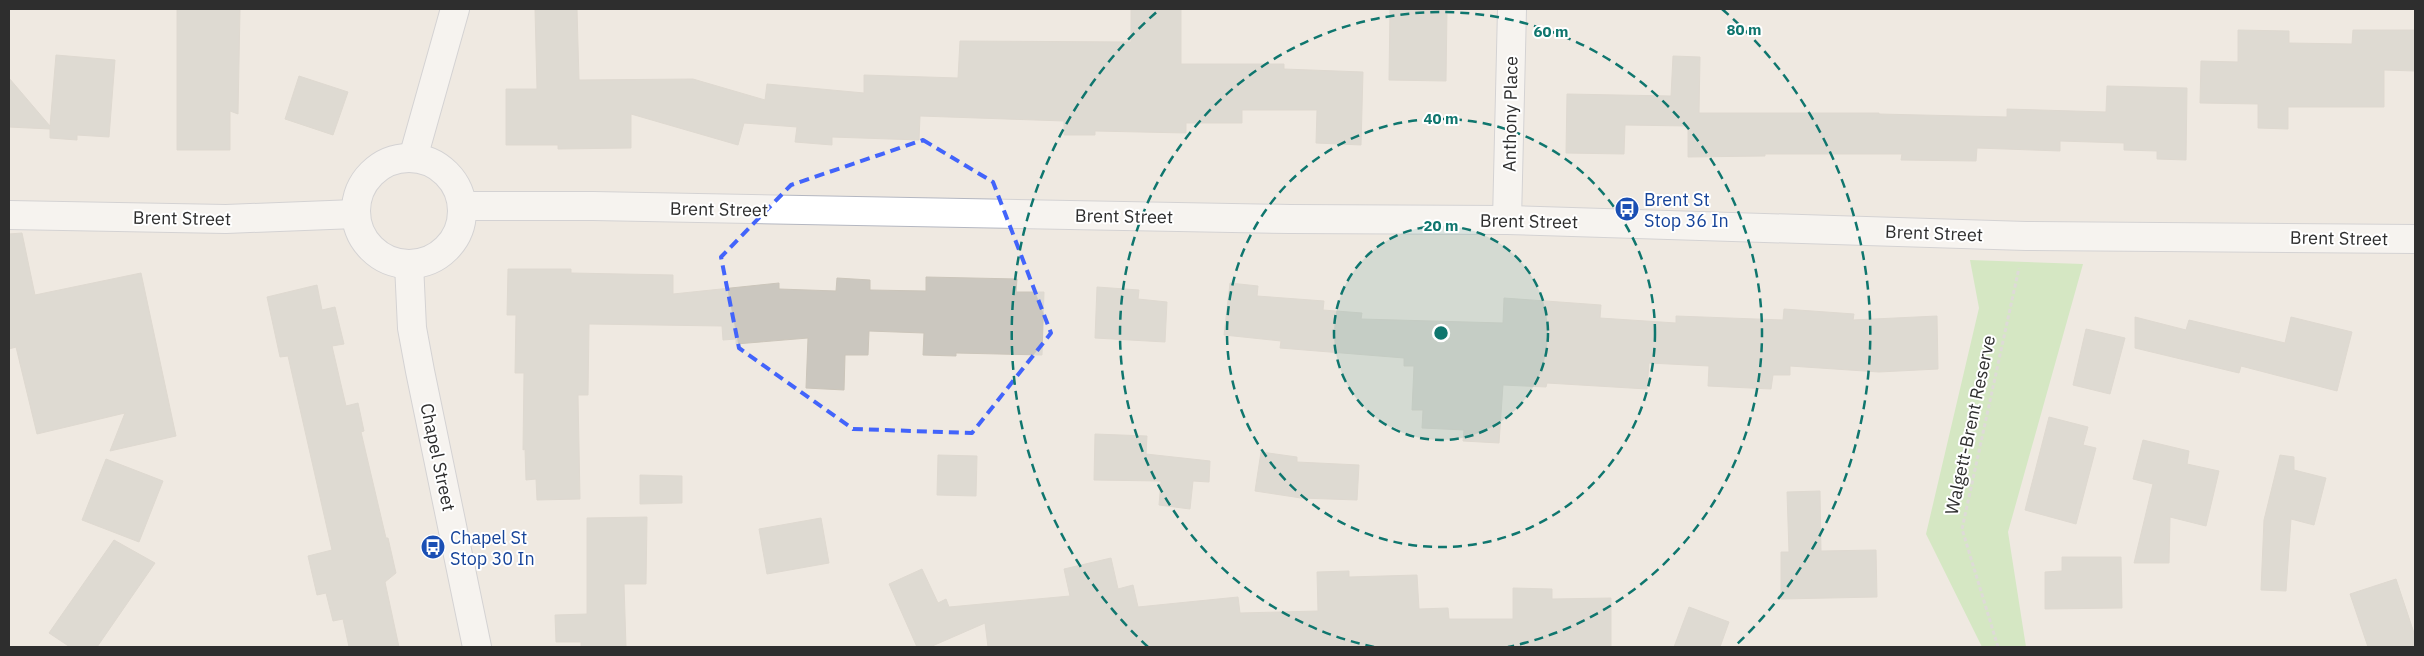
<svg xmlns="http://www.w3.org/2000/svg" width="2424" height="656" font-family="'IBM Plex Sans',sans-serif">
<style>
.green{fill:#b6e59e}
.building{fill:#cbc7bf;stroke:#cbc5ba}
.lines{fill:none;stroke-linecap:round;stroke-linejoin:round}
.minor-casing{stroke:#b4b7c1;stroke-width:30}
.path{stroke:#c9c9c9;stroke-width:3;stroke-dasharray:4 2.5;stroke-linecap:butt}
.minor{stroke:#fff;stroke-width:28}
.marked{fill:none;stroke:#4264fb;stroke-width:4;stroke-dasharray:10 6;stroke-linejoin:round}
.ring{fill:none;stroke:#0f766e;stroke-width:2.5;stroke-dasharray:9 6}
.labels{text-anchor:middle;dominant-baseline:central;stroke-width:4;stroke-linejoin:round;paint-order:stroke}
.street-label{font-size:18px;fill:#2e2e2e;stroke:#fff}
.transit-label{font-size:18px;fill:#164399;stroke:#fff;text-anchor:start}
.centre{fill:#0f766e;stroke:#fff;stroke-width:2.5}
.ring-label{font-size:15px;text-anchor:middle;font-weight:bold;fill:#0f766e;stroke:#fff;stroke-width:4;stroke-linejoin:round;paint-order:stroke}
</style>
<rect width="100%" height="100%" fill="#efe9e1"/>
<polygon class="green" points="1970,260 2083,264 2008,532 2026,647 1982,647 1926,534 1979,308"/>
<g class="building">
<polygon points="177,9 240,9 238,114 230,111 230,150 177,150"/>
<polygon points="535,9 577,9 579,80 693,79 765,100 767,84 864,93 864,75 958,78 960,41 1131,42 1131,9 1181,9 1181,64 1284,64 1284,69 1363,72 1361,145 1316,143 1317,110 1242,110 1242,123 1186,123 1186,133 1095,131 1095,135 1064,135 1064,121 920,116 919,140 832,137 832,145 795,142 797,127 744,123 738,145 631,114 631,148 558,149 558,145 506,145 506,89 537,89"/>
<polygon points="1390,9 1447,9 1446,81 1389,80"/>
<polygon points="2238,30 2289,31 2289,43 2352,44 2353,30 2415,30 2415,71 2384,70 2384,107 2288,107 2288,129 2258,128 2258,104 2200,103 2201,61 2238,62"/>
<polygon points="56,55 115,60 109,137 77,135 77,140 50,138 50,129 9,127 9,78 50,126"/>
<polygon points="1673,56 1700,57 1699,113 1879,113 1879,114 2007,117 2007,109 2106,112 2107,86 2187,88 2186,160 2157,159 2157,151 2124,150 2124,143 2060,141 2060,151 1977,148 1976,161 1901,160 1902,154 1765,154 1765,156 1688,157 1688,126 1625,125 1624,154 1566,153 1567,94 1671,96"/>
<polygon points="299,76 348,92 333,135 285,119"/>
<polygon points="22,233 35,295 141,273 176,436 110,451 125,413 37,434 16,347 9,349 9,234"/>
<polygon points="508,269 571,269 571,273 673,275 673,294 779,283 779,289 836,291 837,278 870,280 870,290 926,291 926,277 1017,279 1016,292 1044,292 1042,355 956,353 956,356 923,355 924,333 869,331 868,355 845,355 844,390 806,388 808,338 736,344 736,339 723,340 722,326 589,324 588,395 578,395 580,499 537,500 536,479 526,480 525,449 523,450 524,373 515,373 516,315 507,315"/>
<polygon points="1230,283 1258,286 1257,296 1324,301 1323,310 1362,313 1361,319 1503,323 1504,298 1601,305 1600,318 1676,323 1676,316 1783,320 1784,309 1854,314 1853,320 1937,316 1938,369 1879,372 1790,366 1790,375 1773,375 1771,389 1708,386 1709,366 1649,363 1647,389 1547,383 1546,387 1503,385 1499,443 1463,441 1464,430 1422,428 1423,410 1412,410 1414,366 1404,366 1404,358 1280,348 1281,341 1224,335"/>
<polygon points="317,285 322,310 335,307 344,344 332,346 346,406 358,403 364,431 361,432 386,538 388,538 396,573 385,582 399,647 349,647 343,619 333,621 326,593 317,595 308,556 332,550 288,356 280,357 267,297"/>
<polygon points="1097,287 1139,290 1138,299 1167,302 1165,342 1095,338"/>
<polygon points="2135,317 2186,330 2189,320 2285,343 2291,317 2352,332 2337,391 2241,366 2239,373 2135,348"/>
<polygon points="2086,329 2125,338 2110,394 2073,385"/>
<polygon points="2049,417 2088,427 2083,445 2096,448 2076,524 2025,510"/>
<polygon points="1095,434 1147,436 1146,454 1210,461 1209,482 1193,481 1190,509 1159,505 1161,481 1094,480"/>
<polygon points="2143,440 2189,451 2187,464 2219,471 2206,526 2170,517 2169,563 2134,563 2153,484 2133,479"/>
<polygon points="1261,452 1297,457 1297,462 1359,465 1357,500 1301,498 1255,491"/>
<polygon points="938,455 977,456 976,496 937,495"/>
<polygon points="2280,455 2294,457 2294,470 2326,478 2314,525 2291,519 2286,591 2261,590 2264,520"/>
<polygon points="106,459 163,481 139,542 82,520"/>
<polygon points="640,475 682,476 682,503 640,504"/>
<polygon points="1820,491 1821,551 1876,550 1877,597 1781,599 1781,552 1789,552 1787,492"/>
<polygon points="647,517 646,584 624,584 626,647 581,647 581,642 556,642 555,615 587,614 587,518"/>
<polygon points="821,518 829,563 767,574 759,529"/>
<polygon points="114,540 155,563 97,647 70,647 49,633"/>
<polygon points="2062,557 2121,557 2122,608 2045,609 2045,572 2062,571"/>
<polygon points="1111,558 1118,589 1133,585 1138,607 1238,597 1240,613 1318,611 1317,572 1349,571 1349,577 1417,575 1419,609 1448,608 1449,619 1513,619 1513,588 1552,589 1552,599 1611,598 1611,647 988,647 985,623 930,647 917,647 889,584 922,569 938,603 946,599 949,607 1070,596 1064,569"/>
<polygon points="2396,579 2415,636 2415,647 2368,647 2350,594"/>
<polygon points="1689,607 1729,622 1720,647 1674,647"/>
</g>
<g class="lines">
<defs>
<g id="minor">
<circle cx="409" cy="211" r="53"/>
<polyline points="413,158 455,9"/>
<polyline points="462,206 593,206 1290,219 1507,220 2026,236 2415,239"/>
<polyline points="9,215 226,219 355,214"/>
<polyline points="1507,220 1512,9"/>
<polyline points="409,264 412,328 420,371 477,647"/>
</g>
</defs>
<use href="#minor" class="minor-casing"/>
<polyline class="path" points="1998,647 1962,529 2019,268"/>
<use href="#minor" class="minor"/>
</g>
<path d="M0 0H2424V656H0ZM923,140L993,182L1051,333L972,433L853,429L739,348L721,257L791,185Z" fill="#efe9e1" fill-opacity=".55" fill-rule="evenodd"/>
<path class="marked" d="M923,140L993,182L1051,333L972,433L853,429L739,348L721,257L791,185Z"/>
<circle cx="1441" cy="333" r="107" fill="#0f766e" fill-opacity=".12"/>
<g class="ring">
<circle cx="1441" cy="333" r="107"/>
<circle cx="1441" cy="333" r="214"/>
<path d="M1374 647A321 321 0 1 1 1508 647"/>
<path d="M1148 647A429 429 0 0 1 1160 9M1722 9A429 429 0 0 1 1734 647"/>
</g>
<defs>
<symbol id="bus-disc" viewBox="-11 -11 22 22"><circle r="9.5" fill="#1a4fb4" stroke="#fff"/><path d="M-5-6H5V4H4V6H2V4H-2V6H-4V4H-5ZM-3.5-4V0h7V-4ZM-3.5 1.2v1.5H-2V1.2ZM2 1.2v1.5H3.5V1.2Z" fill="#fff"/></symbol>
</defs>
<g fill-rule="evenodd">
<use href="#bus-disc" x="1613" y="195" width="28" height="28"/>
<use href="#bus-disc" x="419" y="533" width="28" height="28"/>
</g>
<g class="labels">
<g class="street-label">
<text transform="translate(1510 114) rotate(-89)">Anthony Place</text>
<text transform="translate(719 209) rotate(1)">Brent Street</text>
<text transform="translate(1124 216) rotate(1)">Brent Street</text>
<text transform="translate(182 218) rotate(1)">Brent Street</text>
<text transform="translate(1529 221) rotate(1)">Brent Street</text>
<text transform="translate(1934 233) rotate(2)">Brent Street</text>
<text transform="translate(2339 238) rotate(1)">Brent Street</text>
<text transform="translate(1970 425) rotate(-78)">Walgett-Brent Reserve</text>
<text transform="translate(438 457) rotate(78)">Chapel Street</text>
</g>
<g class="transit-label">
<text x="1644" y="199">Brent St<tspan x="1644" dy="21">Stop 36 In</tspan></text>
<text x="450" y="537">Chapel St<tspan x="450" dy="21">Stop 30 In</tspan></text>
</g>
</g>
<circle cx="1441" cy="333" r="8" class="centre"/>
<g class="ring-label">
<text x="1744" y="35">80 m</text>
<text x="1551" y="37">60 m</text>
<text x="1441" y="124">40 m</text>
<text x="1441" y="231">20 m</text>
</g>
<rect width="2424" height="656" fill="none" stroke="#2e2e2e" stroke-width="20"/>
</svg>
